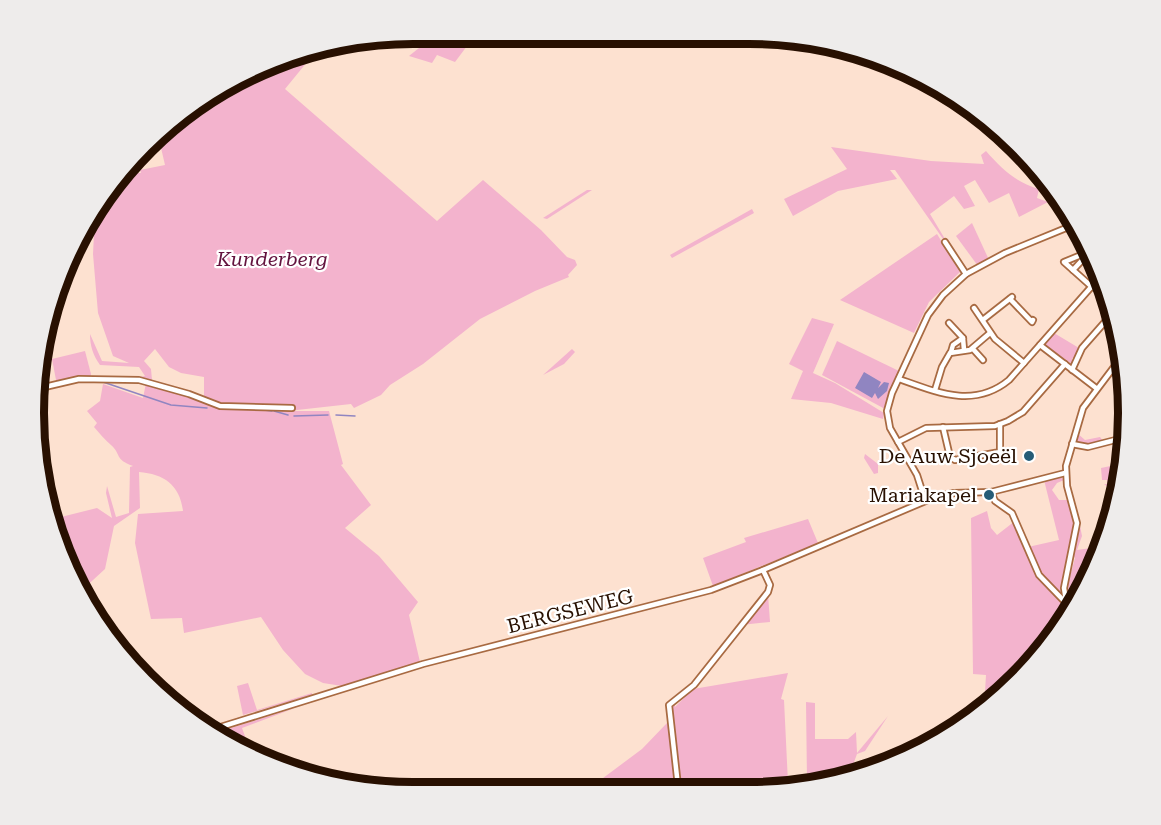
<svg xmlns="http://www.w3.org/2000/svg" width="1161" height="825" font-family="'Roboto Serif',serif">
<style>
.green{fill:#f3b3cd}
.water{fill:#9085c1}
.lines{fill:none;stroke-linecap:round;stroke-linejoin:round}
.stream{stroke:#9085c1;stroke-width:1.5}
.minor-casing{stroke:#a86a42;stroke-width:8}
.minor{stroke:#fff;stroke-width:4.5}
.poi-dot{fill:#255c77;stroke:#fff;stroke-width:2}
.labels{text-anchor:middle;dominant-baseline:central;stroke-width:4.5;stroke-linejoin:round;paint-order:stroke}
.park-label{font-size:20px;font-style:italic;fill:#63133e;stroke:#fff}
.poi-label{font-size:20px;fill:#281001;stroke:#fff;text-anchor:end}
.street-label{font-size:20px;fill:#281001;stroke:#fff}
.rim{fill:none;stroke:#281001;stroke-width:8}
</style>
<rect width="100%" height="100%" fill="#fde1d0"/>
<g class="green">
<polygon points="413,33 476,34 455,62 437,55 432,63 409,56 419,48 415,46 374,38"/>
<path d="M321,45L285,89L437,221L483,180L541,230L567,257L575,260L577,265L568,275L569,277L535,291L480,319L423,364L390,385L381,395L354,408L351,404L288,411H329L343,464L341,465L371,505L345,528L379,556L418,602L409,615L420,662L342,686L323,683L305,674L283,650L261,617L184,633L182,618L151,619L135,543L138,514L183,511C180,485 164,474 139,472L140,508L114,526L105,569L80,592L72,580L53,519L97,508L112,518L106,493L107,486L116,517L129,513L130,467L133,466C114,459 122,455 111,445C105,440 100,434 94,427L97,423L87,411L100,401L103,384L143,398L146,383L204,399V377L181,373L169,367L155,349L144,361L151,369L152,380L132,378L145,376L139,367L100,365C93,355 90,346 90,334L102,361L129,363L113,356L98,313L93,254L95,214L120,173H141L140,170L165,165L158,135L202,97Z"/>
<path d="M831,147L931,161L984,164L981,155L986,151C1002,169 1015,182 1039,189L1037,198L1048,202L1019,217L1009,193L989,203L975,180L964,186L975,206L964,209L954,196L930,214L945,239H943L895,170H890L897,179L838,191L793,216L784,199L847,169Z"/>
<polygon points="587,190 592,190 547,219 543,218"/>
<polygon points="752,209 754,213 672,258 670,255"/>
<polygon points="972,223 989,260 978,266 956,236"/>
<polygon points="937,234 960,272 929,302 914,333 840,300"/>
<polygon points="812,318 834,324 813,373 835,383 884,413 883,419 831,403 791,399 803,371 789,364"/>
<polygon points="1054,333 1079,348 1074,359 1072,358 1072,364 1044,345"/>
<polygon points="837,341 899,371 885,409 822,375"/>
<polygon points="572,349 575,352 564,364 543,375"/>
<polygon points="85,351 91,374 90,381 57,385 52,359"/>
<polygon points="1077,433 1085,440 1100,437 1103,441 1089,445 1075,442"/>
<polygon points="865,454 878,464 878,473 874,474 864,458"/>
<polygon points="1120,464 1113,490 1112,490 1104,484 1107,484 1107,480 1102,480 1101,468"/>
<polygon points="1061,477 1064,480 1057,483 1052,490 1059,500 1069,500 1075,524 1063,599 1042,578 1028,547 1059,540 1044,480"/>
<polygon points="987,511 991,528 997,535 1015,521 1034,567 1067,609 999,698 984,708 986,675 973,674 971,518"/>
<polygon points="808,519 818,543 713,586 703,558 746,542 744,538"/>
<polygon points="1079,521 1082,536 1077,550 1098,547 1089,580 1069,606 1068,584 1075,558 1073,555"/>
<polygon points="768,594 770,622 741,625"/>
<polygon points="788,673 781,699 784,700 788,783 735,789 587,790 642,749 667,723 672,744 669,706 675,700 675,707 693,689"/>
<polygon points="248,683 257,710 312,693 312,695 208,725 243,715 237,686"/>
<polygon points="806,702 815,703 815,739 848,739 856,732 857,753 888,716 865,751 857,754 850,773 807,780"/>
<polygon points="295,708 242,728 250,750 244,752 218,732"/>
</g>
<polygon class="water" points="864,372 881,382 878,388 884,382 889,383 887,391 878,399 875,393 872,398 855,388"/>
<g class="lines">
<g class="stream">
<polyline points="103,382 171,405 207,408"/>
<polyline points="264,410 272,411"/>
<polyline points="274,411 288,415"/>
<polyline points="336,415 355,416"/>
<polyline points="294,416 328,415"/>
</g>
<defs>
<g id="minor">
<polyline points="945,242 966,274"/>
<polyline points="1086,253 1064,262 1092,287"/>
<polyline points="1073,270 1087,255"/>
<polyline points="1010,299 1032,322 1033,320"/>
<polyline points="974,308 995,339 1024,363"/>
<polyline points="984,319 1012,297"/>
<polyline points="949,323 963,338 964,350"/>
<polyline points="1040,345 1096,388"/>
<polyline points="973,349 983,360"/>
<polyline points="951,352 953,345 963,338"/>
<polyline points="1072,370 1082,348 1111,315"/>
<path d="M899,379C936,392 974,409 1009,380L1100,277"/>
<polyline points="36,389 79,379 139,380 189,394 220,406 292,408"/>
<polyline points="935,390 942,367 950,353 970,350 990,333"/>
<polyline points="943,427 950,457 955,460 1000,452 1000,424"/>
<polyline points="898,442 926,428 995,426 1008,421 1023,412 1065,364"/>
<polyline points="1072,444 1088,447 1127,437"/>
<polyline points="991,492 995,501 1012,513 1039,575 1066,603"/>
<polyline points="925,500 917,475 890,428 887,411 892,393 928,315 943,295 966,274 1005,253 1071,226"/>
<polyline points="1067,608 1064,588 1077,523 1067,486 1066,466 1083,408 1117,363"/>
<polyline points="214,729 423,664 711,590 763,570 935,497 954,493 991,492 1065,473"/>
<polyline points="678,786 669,705 694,685 768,592 770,585 763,570"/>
<polyline points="757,789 833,778"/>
</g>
</defs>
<use href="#minor" class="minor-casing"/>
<use href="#minor" class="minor"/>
</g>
<g class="poi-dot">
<circle cx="1029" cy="456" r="6"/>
<circle cx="989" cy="495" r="6"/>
</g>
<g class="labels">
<g class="park-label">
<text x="272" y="259">Kunderberg</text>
</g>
<g class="poi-label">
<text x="1017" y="456">De Auw Sjoeël</text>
<text x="977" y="495">Mariakapel</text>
</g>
<g class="street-label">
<text transform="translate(570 611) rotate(-14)">BERGSEWEG</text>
</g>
</g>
<path d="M0 0H1161V825H0ZM413 44H749A369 369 0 0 1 1118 413V413A369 369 0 0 1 749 782H413A369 369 0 0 1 44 413V413A369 369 0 0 1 413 44Z" fill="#eeeceb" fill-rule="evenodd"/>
<path class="rim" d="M413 44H749A369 369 0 0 1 1118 413V413A369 369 0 0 1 749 782H413A369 369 0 0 1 44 413V413A369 369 0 0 1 413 44Z"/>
</svg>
